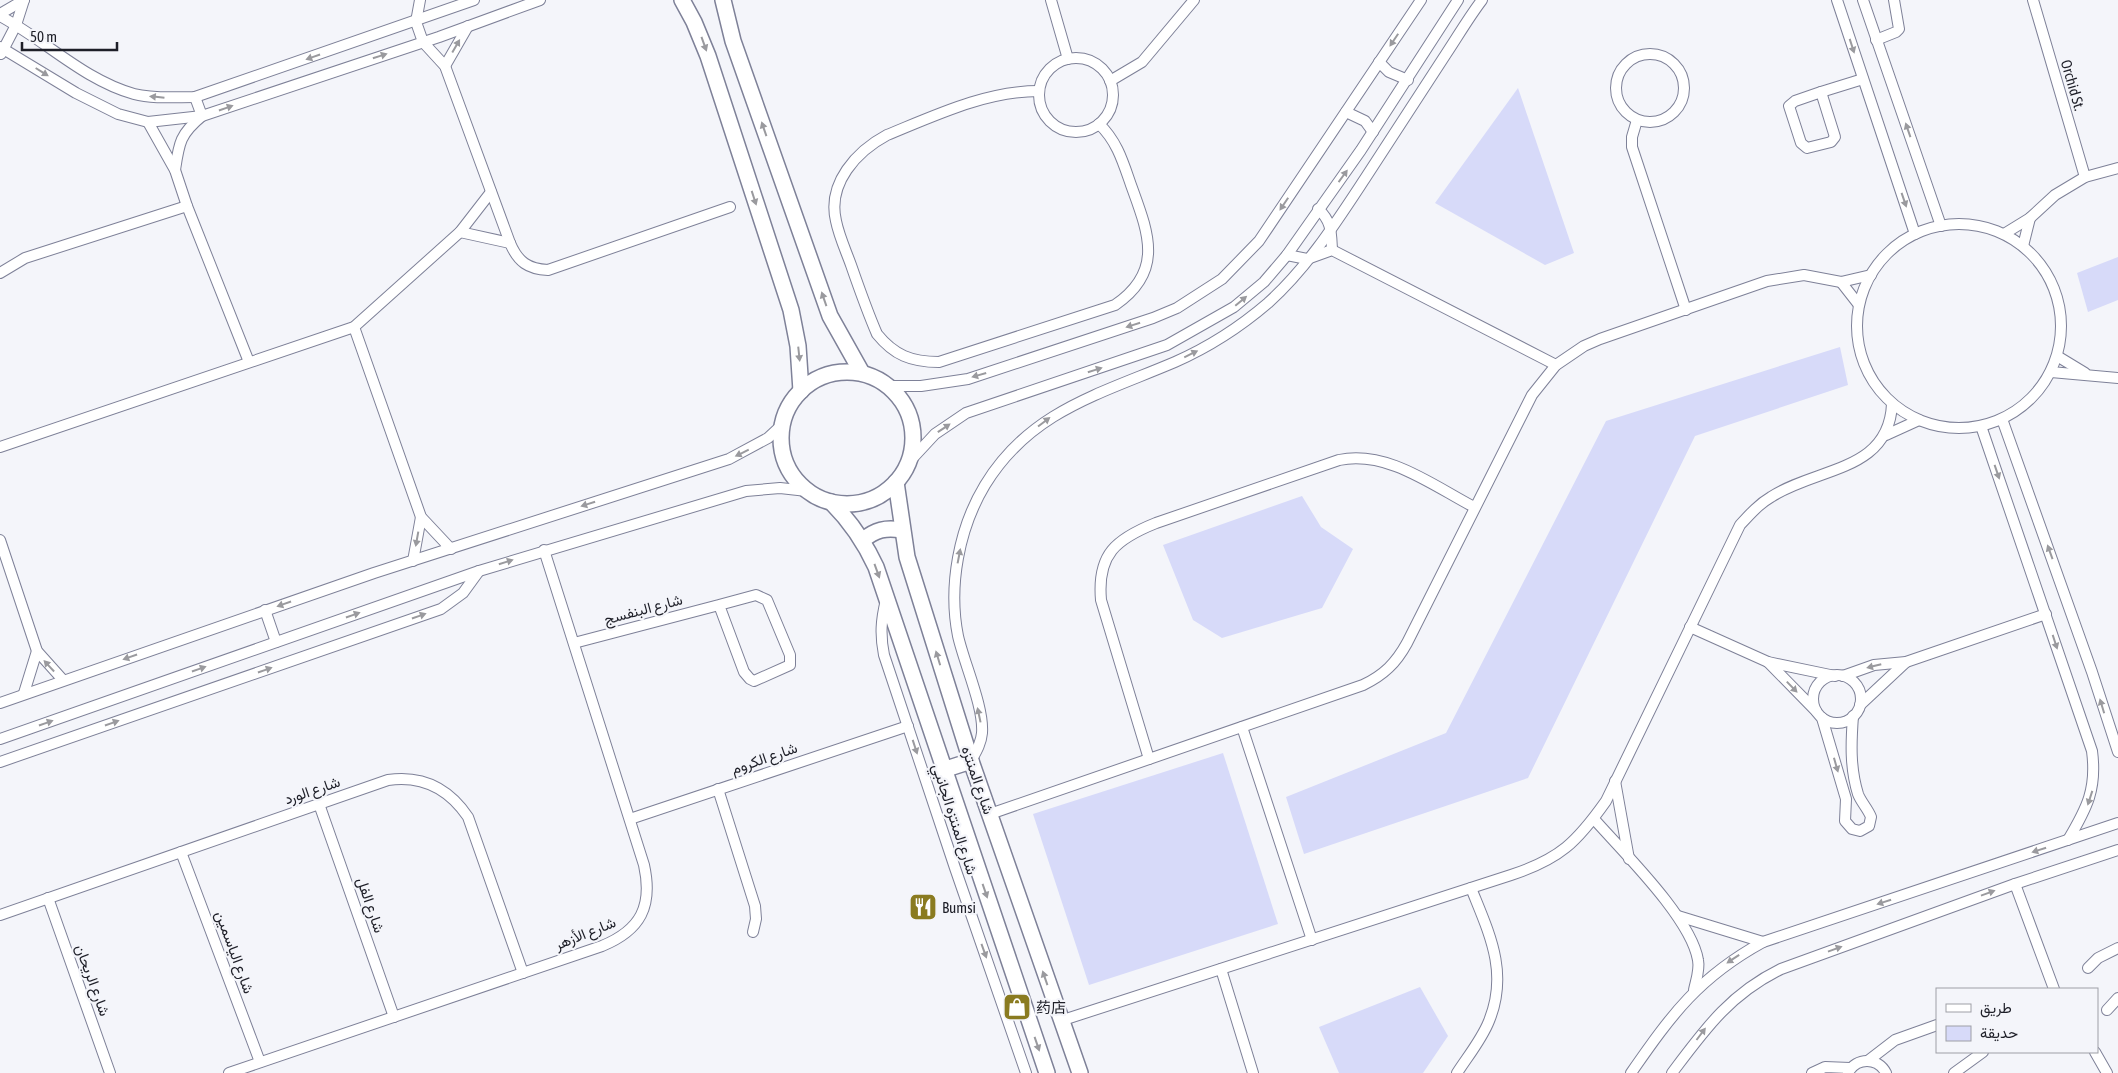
<svg xmlns="http://www.w3.org/2000/svg" width="2118" height="1073" font-family="'Asap Condensed',Vazirmatn,'Noto Sans SC',sans-serif">
<style>
.green{fill:#d7daf9}
.lines{fill:none;stroke-linecap:round;stroke-linejoin:round}
.street-casing{stroke:#7e8198;stroke-width:12}
.secondary-casing{stroke:#7e8198;stroke-width:18}
.street{stroke:#fff;stroke-width:10}
.secondary{stroke:#fff;stroke-width:15}
.oneway{fill:#9a9a9e}
.labels{text-anchor:middle;dominant-baseline:central;stroke-width:4.5;stroke-linejoin:round;paint-order:stroke}
.street-label{font-size:15px;fill:#1e1f28;stroke:#f4f5fa}
.poi-label{font-size:15px;fill:#1e1f28;stroke:#f4f5fa;text-anchor:start}
</style>
<rect width="100%" height="100%" fill="#f4f5fa"/>
<g class="green">
<polygon points="1518,88 1574,253 1545,265 1435,203"/>
<polygon points="2118,257 2118,300 2088,312 2077,273"/>
<polygon points="1840,347 1848,385 1695,436 1528,778 1304,854 1286,797 1446,733 1606,421"/>
<polygon points="1302,496 1321,527 1353,549 1322,608 1222,638 1193,620 1163,545"/>
<polygon points="1223,753 1278,924 1089,985 1033,814"/>
<polygon points="1420,987 1448,1036 1423,1073 1339,1073 1319,1027"/>
</g>
<g class="lines">
<defs>
<g id="street">
<path d="M420,0L416,22L423,42L445,66L510,243C518,262 528,269 548,270L730,207"/>
<polyline points="1051,0 1068,59"/>
<polyline points="1837,0 1915,234"/>
<polyline points="1863,0 1941,226"/>
<polyline points="2033,0 2085,177"/>
<polyline points="0,14 24,0"/>
<path d="M0,16C45,40 84,80 134,94C153,99 175,97 195,97L474,0"/>
<polyline points="1876,40 1896,32 1899,29 1894,0"/>
<polyline points="0,47 76,93 118,114 148,122 202,116 439,37 540,0"/>
<circle cx="1650" cy="88" r="34"/>
<polyline points="1,54 16,25 24,0"/>
<circle cx="1076" cy="95" r="37"/>
<polyline points="1379,62 1389,72 1408,80"/>
<polyline points="445,66 468,26"/>
<polyline points="1110,81 1142,62 1194,0"/>
<path d="M1039,91C986,91 936,115 887,135C857,151 827,183 836,221C839,236 846,251 851,265C859,288 867,311 877,334C894,355 911,362 939,362L1115,305C1165,271 1148,232 1131,185C1123,162 1117,141 1099,124"/>
<polygon points="1821,92 1835,137 1831,142 1807,148 1801,143 1789,106 1795,101"/>
<polyline points="1821,92 1863,79"/>
<polyline points="1346,112 1365,121 1373,132"/>
<polyline points="1637,120 1632,137 1632,147 1686,310"/>
<polyline points="148,122 175,170 187,206 249,362"/>
<path d="M175,170C179,143 180,134 202,116L195,97"/>
<path d="M1318,209C1332,221 1331,233 1332,250"/>
<circle cx="1959" cy="326" r="102"/>
<polyline points="460,232 510,243"/>
<polyline points="2004,234 2030,218 2055,195 2085,177 2118,168"/>
<polyline points="2023,246 2030,218"/>
<polyline points="1287,255 1307,259 1332,250 1556,365"/>
<polyline points="0,273 25,258 187,206"/>
<polyline points="1841,282 1859,305"/>
<polyline points="354,327 421,517 451,549"/>
<polyline points="2057,356 2085,373"/>
<polyline points="2051,372 2118,378"/>
<polyline points="888,386 921,386 968,379 1153,318 1177,308 1222,279 1259,241 1421,0"/>
<polyline points="2002,419 2092,672 2118,752"/>
<path d="M1981,426L2092,751C2097,789 2087,808 2068,840"/>
<polyline points="1886,435 1919,420"/>
<polyline points="0,447 354,327 460,232 491,192"/>
<polyline points="909,462 935,434 966,413 1167,345 1234,307 1264,282 1287,255 1361,150 1458,0"/>
<polyline points="0,540 37,651 63,680"/>
<polyline points="413,561 421,517"/>
<path d="M886,600C881,620 880,635 884,655L955,868L1026,1073"/>
<polyline points="265,610 276,642"/>
<polyline points="1690,627 1768,662 1835,676"/>
<polyline points="574,643 719,605 744,672 750,679 754,681 790,665 790,655 767,600 756,595 719,605"/>
<polyline points="1768,662 1816,711"/>
<circle cx="1837" cy="699" r="24"/>
<polyline points="1843,676 1874,665 1906,662 2046,614"/>
<polyline points="24,693 37,651"/>
<polyline points="0,703 374,573 729,459 768,438 782,425"/>
<polyline points="1860,705 1906,662"/>
<path d="M1822,718L1846,799L1845,821L1852,829L1860,831L1869,826L1871,817C1868,809 1861,802 1858,794C1850,768 1851,743 1853,716"/>
<polyline points="1242,727 1312,940"/>
<polyline points="0,739 479,571 746,491 780,488 807,491"/>
<path d="M1149,759L1101,600C1097,554 1116,539 1156,523L1339,460C1387,450 1432,485 1474,507"/>
<path d="M971,761C976,752 981,744 982,733C984,707 964,663 958,636C948,586 959,528 985,485C1030,411 1100,394 1175,362C1209,347 1240,327 1268,303C1308,267 1337,221 1366,177C1393,136 1419,95 1446,54C1458,36 1469,17 1482,0"/>
<polyline points="0,762 441,609 463,593 479,571"/>
<polyline points="1615,781 1629,859"/>
<polyline points="718,789 755,906 756,919 753,932"/>
<polyline points="319,804 394,1017"/>
<path d="M990,814L1363,685C1384,675 1396,663 1407,643L1532,395L1556,365L1584,346L1600,339L1767,281L1804,275L1841,282L1871,275"/>
<polyline points="630,819 908,726"/>
<path d="M1594,819C1623,852 1691,918 1698,960C1700,970 1696,980 1694,990"/>
<polyline points="181,852 260,1062"/>
<polyline points="2015,884 2054,989"/>
<polyline points="48,898 110,1073"/>
<path d="M0,915L388,780C423,775 449,789 468,817L523,973"/>
<polyline points="1678,916 1763,942"/>
<polyline points="2088,968 2098,958 2118,948"/>
<polyline points="1221,969 1253,1073"/>
<polyline points="2107,1010 2118,998"/>
<path d="M1060,1021L1511,875C1560,859 1577,842 1606,801L1740,525C1750,514 1759,504 1771,497C1817,467 1889,472 1892,404"/>
<polyline points="2095,1052 2107,1073"/>
<polyline points="1869,1060 1895,1040 1937,1025"/>
<path d="M229,1073L602,946C641,930 653,906 644,865L544,550"/>
<path d="M1457,1073C1468,1056 1482,1039 1489,1021C1509,972 1489,933 1471,888"/>
<path d="M1631,1073C1672,1014 1699,977 1763,942L2118,823"/>
<path d="M1672,1073C1705,1029 1730,994 1781,969L2015,884L2118,850"/>
<polyline points="1812,1073 1825,1067 1850,1068"/>
<path d="M1848,1073C1856,1057 1878,1057 1886,1073"/>
<polyline points="1954,1073 1983,1052"/>
</g>
<g id="secondary">
<polyline points="682,0 694,22 708,56 791,310 798,346 801,391"/>
<polyline points="723,0 733,41 830,316 862,373"/>
<circle cx="847" cy="438" r="66"/>
<polyline points="896,482 907,557 971,761 1080,1073"/>
<path d="M831,502C851,522 864,541 876,567L1047,1073"/>
<path d="M863,540C875,530 886,527 901,530"/>
<polyline points="943,770 971,761"/>
</g>
</defs>
<use href="#street" class="street-casing"/>
<use href="#secondary" class="secondary-casing"/>
<use href="#street" class="street"/>
<use href="#secondary" class="secondary"/>
</g>
<defs><path id="oneway-solid" d="M-6-.8H1V-3.2L6.5 0L1 3.2V.8H-6Z" transform="scale(1.25)"/></defs>
<g class="oneway">
<use href="#oneway-solid" transform="translate(1394 40) rotate(124)"/>
<use href="#oneway-solid" transform="translate(704 44) rotate(70)"/>
<use href="#oneway-solid" transform="translate(456 46) rotate(-60)"/>
<use href="#oneway-solid" transform="translate(1852 46) rotate(72)"/>
<use href="#oneway-solid" transform="translate(380 56) rotate(-18)"/>
<use href="#oneway-solid" transform="translate(313 57) rotate(161)"/>
<use href="#oneway-solid" transform="translate(42 72) rotate(32)"/>
<use href="#oneway-solid" transform="translate(157 97) rotate(-174)"/>
<use href="#oneway-solid" transform="translate(226 108) rotate(-19)"/>
<use href="#oneway-solid" transform="translate(764 129) rotate(-109)"/>
<use href="#oneway-solid" transform="translate(1908 130) rotate(-109)"/>
<use href="#oneway-solid" transform="translate(1343 176) rotate(-54)"/>
<use href="#oneway-solid" transform="translate(754 198) rotate(72)"/>
<use href="#oneway-solid" transform="translate(1904 200) rotate(71)"/>
<use href="#oneway-solid" transform="translate(1284 204) rotate(124)"/>
<use href="#oneway-solid" transform="translate(824 299) rotate(-109)"/>
<use href="#oneway-solid" transform="translate(1241 301) rotate(-40)"/>
<use href="#oneway-solid" transform="translate(1133 325) rotate(162)"/>
<use href="#oneway-solid" transform="translate(799 354) rotate(84)"/>
<use href="#oneway-solid" transform="translate(1191 354) rotate(-26)"/>
<use href="#oneway-solid" transform="translate(1095 370) rotate(-17)"/>
<use href="#oneway-solid" transform="translate(979 375) rotate(164)"/>
<use href="#oneway-solid" transform="translate(1044 422) rotate(-37)"/>
<use href="#oneway-solid" transform="translate(944 428) rotate(-34)"/>
<use href="#oneway-solid" transform="translate(742 453) rotate(154)"/>
<use href="#oneway-solid" transform="translate(1997 472) rotate(71)"/>
<use href="#oneway-solid" transform="translate(588 504) rotate(162)"/>
<use href="#oneway-solid" transform="translate(417 539) rotate(100)"/>
<use href="#oneway-solid" transform="translate(2050 552) rotate(-110)"/>
<use href="#oneway-solid" transform="translate(959 556) rotate(-79)"/>
<use href="#oneway-solid" transform="translate(506 562) rotate(-17)"/>
<use href="#oneway-solid" transform="translate(877 571) rotate(70)"/>
<use href="#oneway-solid" transform="translate(284 604) rotate(161)"/>
<use href="#oneway-solid" transform="translate(353 615) rotate(-19)"/>
<use href="#oneway-solid" transform="translate(419 616) rotate(-19)"/>
<use href="#oneway-solid" transform="translate(2055 642) rotate(72)"/>
<use href="#oneway-solid" transform="translate(130 657) rotate(161)"/>
<use href="#oneway-solid" transform="translate(938 658) rotate(-107)"/>
<use href="#oneway-solid" transform="translate(49 666) rotate(-133)"/>
<use href="#oneway-solid" transform="translate(1874 666) rotate(166)"/>
<use href="#oneway-solid" transform="translate(199 669) rotate(-19)"/>
<use href="#oneway-solid" transform="translate(265 670) rotate(-19)"/>
<use href="#oneway-solid" transform="translate(1792 687) rotate(46)"/>
<use href="#oneway-solid" transform="translate(2102 706) rotate(-107)"/>
<use href="#oneway-solid" transform="translate(979 715) rotate(-102)"/>
<use href="#oneway-solid" transform="translate(46 723) rotate(-19)"/>
<use href="#oneway-solid" transform="translate(112 723) rotate(-19)"/>
<use href="#oneway-solid" transform="translate(915 747) rotate(72)"/>
<use href="#oneway-solid" transform="translate(1836 765) rotate(74)"/>
<use href="#oneway-solid" transform="translate(2090 798) rotate(108)"/>
<use href="#oneway-solid" transform="translate(2039 850) rotate(162)"/>
<use href="#oneway-solid" transform="translate(985 891) rotate(71)"/>
<use href="#oneway-solid" transform="translate(1988 893) rotate(-20)"/>
<use href="#oneway-solid" transform="translate(1884 902) rotate(162)"/>
<use href="#oneway-solid" transform="translate(1835 949) rotate(-20)"/>
<use href="#oneway-solid" transform="translate(984 951) rotate(70)"/>
<use href="#oneway-solid" transform="translate(1733 959) rotate(146)"/>
<use href="#oneway-solid" transform="translate(1045 978) rotate(-109)"/>
<use href="#oneway-solid" transform="translate(1701 1034) rotate(-53)"/>
<use href="#oneway-solid" transform="translate(1037 1044) rotate(71)"/>
</g>
<defs>
<symbol id="restaurant-square" viewBox="-11 -11 22 22"><rect x="-9" y="-9" width="18" height="18" rx="4" fill="#8a7b20" stroke="#f4f5fa"/><path d="M-5-6h1v4h1v-4h1v4h1v-4h1v5L-1.5 .5V6h-2V.5L-5-1ZM5-6V6H3V1.5H1.5Q1.5-4 5-6Z" fill="#fff"/></symbol>
<symbol id="shop-square" viewBox="-11 -11 22 22"><rect x="-9" y="-9" width="18" height="18" rx="4" fill="#8a7b20" stroke="#f4f5fa"/><path d="M-5-2.5h2.3a2.7 3.5 0 0 1 5.4 0H5L5.5 6h-11ZM-1.5-2.5h3a1.5 2.3 0 0 0-3 0Z" fill="#fff"/></symbol>
</defs>
<g fill-rule="evenodd">
<use href="#restaurant-square" x="907" y="891" width="32" height="32"/>
<use href="#shop-square" x="1001" y="991" width="32" height="32"/>
</g>
<g class="labels">
<g class="street-label">
<text transform="translate(2073 85) rotate(74)">Orchid St.</text>
<text transform="translate(643 609) rotate(-15)">شارع البنفسج</text>
<text transform="translate(764 758) rotate(-19)">شارع الكروم</text>
<text transform="translate(978 780) rotate(71)">شارع المنتزه</text>
<text transform="translate(312 790) rotate(-19)">شارع الورد</text>
<text transform="translate(955 819) rotate(72)">شارع المنتزه الجانبي</text>
<text transform="translate(371 905) rotate(71)">شارع الفل</text>
<text transform="translate(585 933) rotate(-22)">شارع الأزهر</text>
<text transform="translate(235 952) rotate(70)">شارع الياسمين</text>
<text transform="translate(93 980) rotate(70)">شارع الريحان</text>
</g>
<g class="poi-label">
<text x="942" y="907">Bumsi</text>
<text x="1036" y="1007">药店</text>
</g>
</g>
<rect x="1936" y="988" width="162" height="65" fill="#f4f5fa" stroke="#9e9fa6"/>
<rect x="1946" y="1004" width="25" height="8" fill="#ffffff" stroke="#9e9fa6"/>
<text x="1980" y="1013" font-size="15" fill="#1e1f28">طريق</text>
<rect x="1946" y="1026" width="25" height="15" fill="#d7daf9" stroke="#9e9fa6"/>
<text x="1980" y="1038" font-size="15" fill="#1e1f28">حديقة</text>
<path d="M22 42v8h95v-8" fill="none" stroke="#1e1f28" stroke-width="2.5"/>
<text x="30" y="42" font-size="15" fill="#1e1f28" stroke="#f4f5fa" stroke-width="4" paint-order="stroke">50 m</text>
</svg>
